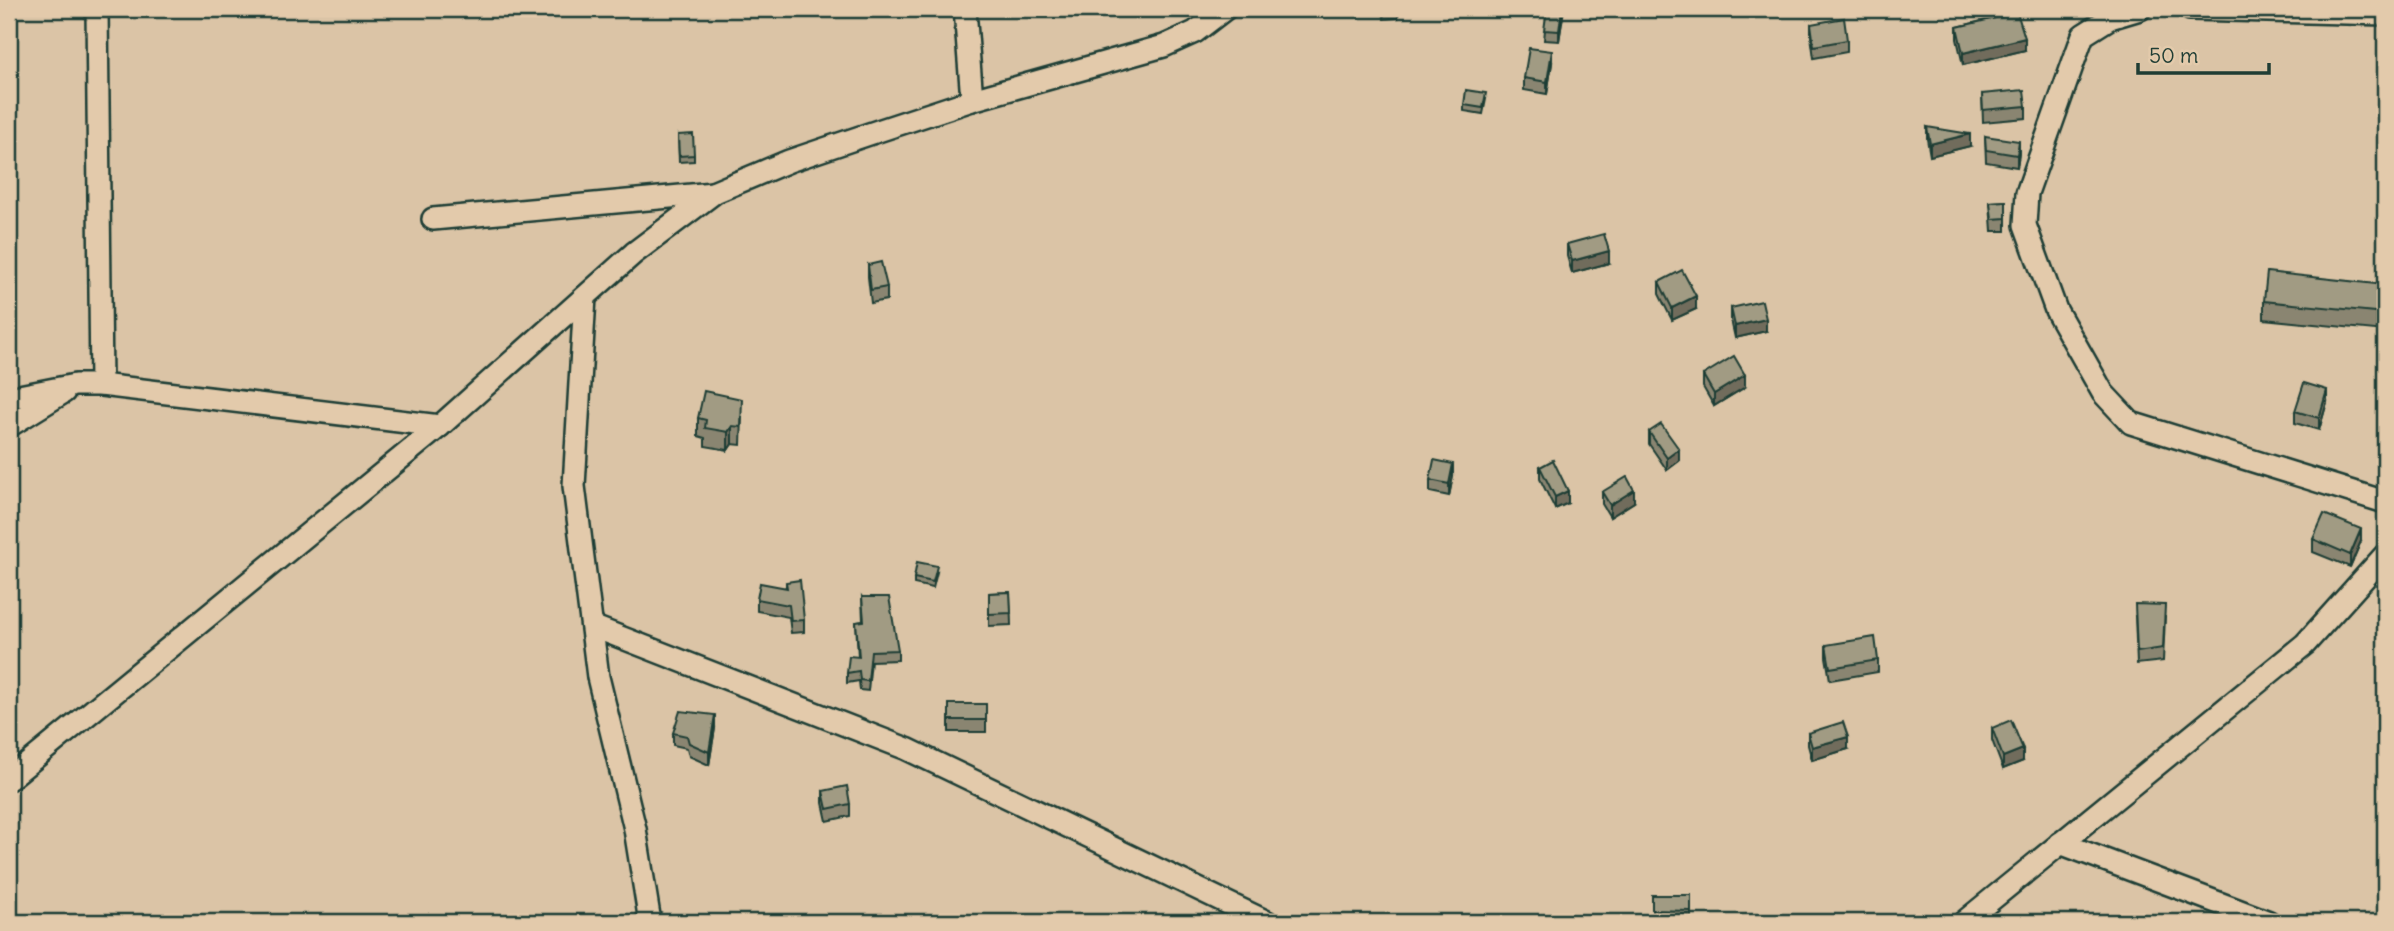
<svg xmlns="http://www.w3.org/2000/svg" width="2394" height="931" font-family="Delius,sans-serif">
<style>
.lines{fill:none;stroke-linecap:round;stroke-linejoin:round}
.street-casing{stroke:#1f3d34;stroke-width:26}
.street{stroke:#e3caab;stroke-width:21}
.wall{fill:#8a8571;stroke:#1f3d34;stroke-width:2}
.shaded-wall{fill:#716c5c;stroke:#1f3d34;stroke-width:2}
.building{fill:#a19b83;stroke:#1f3d34;stroke-width:2}
</style>
<rect width="100%" height="100%" fill="#dbc4a6"/>
<filter id="ink" filterUnits="userSpaceOnUse"><feTurbulence type="fractalNoise" baseFrequency=".0143" numOctaves="2"/><feDisplacementMap in="SourceGraphic" scale="14" xChannelSelector="R" yChannelSelector="G"/><feConvolveMatrix kernelMatrix="1 2 1 2 8 2 1 2 1" color-interpolation-filters="sRGB"/></filter>
<g filter="url(#ink)">
<g class="lines">
<defs>
<g id="street">
<polyline points="97,9 101,385"/>
<polyline points="965,9 972,100"/>
<polyline points="2140,9 2110,18 2083,35 2027,193 2025,225 2056,310 2103,393 2131,423 2385,502"/>
<polyline points="2190,9 2385,14"/>
<polyline points="433,219 713,193"/>
<polyline points="585,297 574,486 598,677 635,829 650,922"/>
<polyline points="9,398 75,385 101,385 440,426"/>
<polyline points="9,426 64,392"/>
<polyline points="592,626 907,749 1267,922"/>
<polyline points="9,779 440,426 634,253 715,192 789,161 878,131 972,100 1164,46 1195,32 1225,9"/>
<polyline points="2060,843 2269,922"/>
<polyline points="1964,922 2305,644 2385,555"/>
</g>
</defs>
<use href="#street" class="street-casing"/>
<use href="#street" class="street"/>
</g>
<g class="wall">
<polygon points="1383,9 1398,9 1398,18 1384,19"/>
<polygon points="1473,9 1500,9 1499,16 1473,12"/>
<polygon points="1547,9 1564,9 1559,41 1544,40"/>
<polygon points="2002,12 2025,50 1963,65 1957,39 1957,27 2002,16"/>
<polygon points="1811,24 1847,40 1847,52 1814,58 1811,36"/>
<polygon points="1552,63 1547,94 1524,90 1524,78"/>
<polygon points="1982,94 2026,106 2026,118 1983,122"/>
<polygon points="1486,99 1483,114 1464,111 1464,105"/>
<polygon points="1927,127 1970,146 1930,156 1927,139"/>
<polygon points="678,135 694,155 694,161 679,162"/>
<polygon points="1985,136 2019,153 2017,167 1986,162"/>
<polygon points="2006,201 2006,231 1992,231 1990,202"/>
<polygon points="1567,244 1609,263 1572,273 1567,256"/>
<polygon points="868,265 887,287 887,300 871,303 868,277"/>
<polygon points="1659,282 1696,309 1672,320 1659,294"/>
<polygon points="2385,285 2385,331 2264,319 2264,301"/>
<polygon points="1731,308 1766,331 1735,338 1731,320"/>
<polygon points="1703,375 1745,387 1714,406 1703,387"/>
<polygon points="2327,402 2319,430 2295,423 2295,411"/>
<polygon points="742,417 741,445 732,444 728,450 705,446 705,438 698,436 698,418"/>
<polygon points="1649,432 1679,461 1667,470 1649,444"/>
<polygon points="1540,467 1568,503 1555,509 1540,479"/>
<polygon points="1453,476 1449,496 1430,492 1430,480"/>
<polygon points="1602,492 1634,502 1610,517 1602,504"/>
<polygon points="2313,539 2361,541 2350,567 2313,552"/>
<polygon points="937,572 933,588 914,584 914,578"/>
<polygon points="786,582 804,620 804,632 791,633 789,617 757,611 757,599 786,587"/>
<polygon points="1010,592 1011,625 989,626 989,593"/>
<polygon points="862,597 898,650 898,660 871,661 868,691 860,690 859,681 847,683 847,673 858,657 856,622 863,621"/>
<polygon points="2385,601 2385,625 2379,625 2379,619"/>
<polygon points="2135,616 2165,617 2163,661 2137,664"/>
<polygon points="1826,645 1878,660 1878,672 1830,680 1826,657"/>
<rect x="949" y="704" width="37" height="28"/>
<polygon points="715,728 709,765 689,756 687,748 673,745 673,733"/>
<polygon points="1992,728 2023,761 2003,769 1992,740"/>
<polygon points="1808,733 1848,749 1812,760 1808,745"/>
<polygon points="823,791 850,804 850,816 827,821 823,803"/>
<rect x="1652" y="895" width="39" height="27"/>
</g>
<g class="shaded-wall">
<polygon points="1562,9 1564,9 1559,41 1559,31"/>
<polygon points="2025,38 2025,50 1963,65 1963,53"/>
<polygon points="1552,51 1552,63 1547,94 1547,82"/>
<polygon points="1970,134 1970,146 1930,156 1930,144"/>
<polygon points="2019,141 2019,153 2017,167 2017,155"/>
<polygon points="1609,251 1609,263 1572,273 1572,261"/>
<polygon points="1696,296 1696,309 1672,320 1672,308"/>
<polygon points="1766,319 1766,331 1735,338 1735,326"/>
<polygon points="1745,375 1745,387 1714,406 1714,394"/>
<polygon points="2327,390 2327,402 2319,430 2319,418"/>
<polygon points="732,426 732,444 728,450 728,432"/>
<polygon points="1679,449 1679,461 1667,470 1667,458"/>
<polygon points="1453,464 1453,476 1449,496 1449,484"/>
<polygon points="1634,490 1634,502 1610,517 1610,505"/>
<polygon points="1568,491 1568,503 1555,509 1555,497"/>
<polygon points="2361,529 2361,541 2350,567 2350,555"/>
<polygon points="715,715 715,728 709,765 709,752"/>
<polygon points="1848,737 1848,749 1812,760 1812,747"/>
<polygon points="2023,749 2023,761 2003,769 2003,757"/>
</g>
<g class="building">
<polygon points="1547,9 1562,9 1559,31 1544,30"/>
<polygon points="2013,9 2016,9 2025,38 1963,53 1957,27 2004,16 2002,12"/>
<polygon points="1844,18 1847,40 1814,46 1811,24"/>
<polygon points="1529,48 1552,51 1547,82 1524,78"/>
<polygon points="1466,90 1486,93 1483,108 1464,105"/>
<polygon points="2024,90 2026,106 1983,110 1982,94"/>
<polygon points="1927,127 1970,134 1930,144"/>
<polygon points="693,134 694,155 679,156 678,135"/>
<polygon points="1985,136 2019,141 2017,155 1986,150"/>
<polygon points="2006,201 2006,218 1992,219 1990,202"/>
<polygon points="1604,234 1609,251 1572,261 1567,244"/>
<polygon points="881,262 887,287 871,290 868,265"/>
<polygon points="1682,270 1696,296 1672,308 1659,282"/>
<polygon points="2267,272 2385,285 2385,313 2264,301"/>
<polygon points="1762,301 1766,319 1735,326 1731,308"/>
<polygon points="1734,356 1745,375 1714,394 1703,375"/>
<polygon points="2304,383 2327,390 2319,418 2295,411"/>
<polygon points="704,391 742,399 741,427 732,426 728,432 705,428 706,420 698,418"/>
<polygon points="1661,424 1679,449 1667,458 1649,432"/>
<polygon points="1434,460 1453,464 1449,484 1430,480"/>
<polygon points="1553,460 1568,491 1555,497 1540,467"/>
<polygon points="1627,477 1634,490 1610,505 1602,492"/>
<polygon points="2324,514 2361,529 2350,555 2313,539"/>
<polygon points="917,562 937,566 933,582 914,578"/>
<polygon points="800,580 804,620 791,621 789,605 757,599 760,583 787,588 786,582"/>
<polygon points="1010,592 1011,613 989,614 989,593"/>
<polygon points="862,597 889,597 898,650 871,651 868,681 860,680 859,671 847,673 849,656 859,657 856,622 864,621"/>
<polygon points="2382,601 2385,601 2385,619 2379,619"/>
<polygon points="2135,604 2165,605 2163,648 2137,652"/>
<polygon points="1875,637 1878,660 1830,668 1826,645"/>
<rect x="949" y="704" width="37" height="16"/>
<polygon points="680,711 715,715 709,752 689,743 687,736 673,733"/>
<polygon points="2011,720 2023,749 2003,757 1992,728"/>
<polygon points="1843,722 1848,737 1812,747 1808,733"/>
<polygon points="847,786 850,804 827,809 823,791"/>
<polygon points="1652,895 1691,895 1691,911 1652,910"/>
</g>
</g>
<rect width="2394" height="931" fill="none" stroke="#e3caab" stroke-width="35"/>
<rect x="18" y="18" width="2359" height="896" fill="none" stroke="#1f3d34" stroke-width="2.5" filter="url(#ink)"/>
<path d="M2138 63v10h131v-10" fill="none" stroke="#1f3d34" stroke-width="3.5"/>
<text x="2149" y="63" font-size="21" fill="#1f3d34" stroke="#e3caab" stroke-width="5" paint-order="stroke">50 m</text>
</svg>
